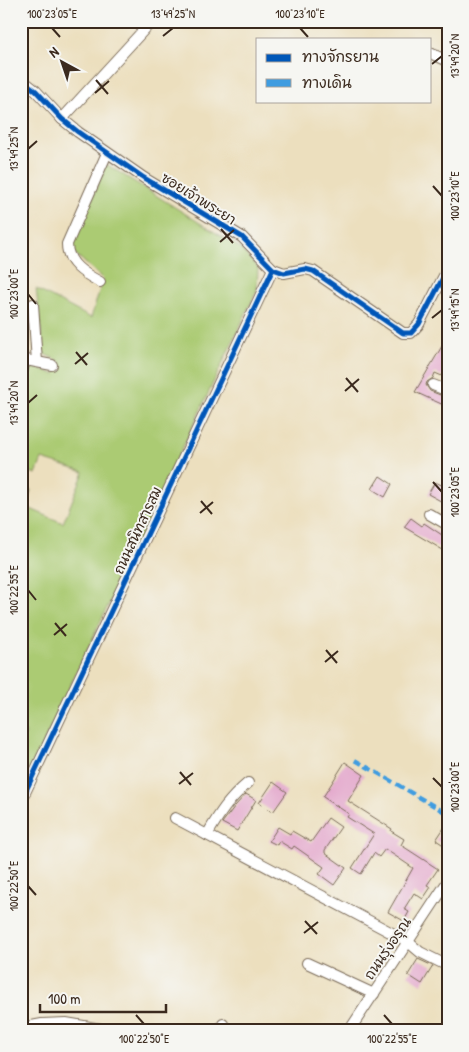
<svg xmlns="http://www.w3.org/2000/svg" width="469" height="1052" font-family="'Patrick Hand','Playpen Sans Thai',sans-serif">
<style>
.green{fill:#abcb73;stroke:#737a48}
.building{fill:#e4aacd}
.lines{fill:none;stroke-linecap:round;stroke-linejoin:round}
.minor-casing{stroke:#796956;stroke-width:12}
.minor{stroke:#fff;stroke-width:10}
.quiet{stroke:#3f9ce0;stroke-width:4;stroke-dasharray:8 4;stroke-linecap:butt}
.cycleway-casing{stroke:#f6f6f2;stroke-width:8}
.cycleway{stroke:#0057b8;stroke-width:5}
.ticks{fill:none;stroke:#3b2a1e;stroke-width:2}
.labels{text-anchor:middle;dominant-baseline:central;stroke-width:4;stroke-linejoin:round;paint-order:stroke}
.street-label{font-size:14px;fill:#3b2a1e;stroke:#f6f6f2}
.neatline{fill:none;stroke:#3b2a1e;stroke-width:2}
.ticks-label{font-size:12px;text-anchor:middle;fill:#3b2a1e}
</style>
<rect width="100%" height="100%" fill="#f6f6f2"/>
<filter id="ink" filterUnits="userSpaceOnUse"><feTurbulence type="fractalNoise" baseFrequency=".02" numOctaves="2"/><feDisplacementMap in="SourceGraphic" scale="10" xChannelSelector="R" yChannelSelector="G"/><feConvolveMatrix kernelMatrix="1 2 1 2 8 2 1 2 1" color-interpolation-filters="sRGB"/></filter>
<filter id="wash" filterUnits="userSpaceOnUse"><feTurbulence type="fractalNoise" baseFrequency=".0096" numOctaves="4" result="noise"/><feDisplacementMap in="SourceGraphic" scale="20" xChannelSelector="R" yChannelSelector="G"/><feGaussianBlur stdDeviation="1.12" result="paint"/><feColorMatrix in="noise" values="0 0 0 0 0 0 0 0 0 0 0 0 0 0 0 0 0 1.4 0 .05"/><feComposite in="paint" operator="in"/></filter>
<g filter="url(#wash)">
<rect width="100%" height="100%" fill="#ecdfbe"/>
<polygon class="green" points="106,164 240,248 258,268 257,290 21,790 21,743 26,733 21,731 21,487 31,490 26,507 63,523 84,472 42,459 36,474 21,469 21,395 29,366 55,374 59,361 44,354 36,289 91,318 103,279 71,250"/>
<g id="blocks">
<g class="building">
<polygon points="448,336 448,365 442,376 435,373 433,378 427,382 426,385 430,391 448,398 448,407 415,392"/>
<polygon points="380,476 392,484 385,497 372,489"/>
<polygon points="435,482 448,488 448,505 428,494"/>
<polygon points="411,518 422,526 424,523 448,539 448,553 404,527"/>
<polygon points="345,762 364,775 348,801 392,829 391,831 404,839 401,845 438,869 427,885 431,887 423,899 414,893 404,909 409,912 404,921 388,912 413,868 385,849 379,857 374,853 361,874 352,868 374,834 347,817 349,814 323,797"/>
<polygon points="273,782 287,792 273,812 259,803"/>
<polygon points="246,794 256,800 237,831 222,823 235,806"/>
<polygon points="328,818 341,827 325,850 325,853 346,868 334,885 319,874 324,867 294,846 292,849 279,841 277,845 269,841 278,827 290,834 292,831 311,842"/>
<polygon points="448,822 448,848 436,840"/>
<polygon points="418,959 433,966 422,984 408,975"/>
</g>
</g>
</g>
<g filter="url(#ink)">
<use href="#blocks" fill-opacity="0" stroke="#796956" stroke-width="1"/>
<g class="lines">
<defs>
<g id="minor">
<polyline points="169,21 174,23"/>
<polyline points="430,53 448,61"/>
<polyline points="21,79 36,91 62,119 78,132 144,178 242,237 273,269 284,273 305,269 313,271 403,333 411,333 419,324 448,268"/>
<polyline points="62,119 152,21"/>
<path d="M100,282C85,274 67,264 67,244L107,153"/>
<polyline points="33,304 37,362"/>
<polyline points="21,359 52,365"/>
<polyline points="21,375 25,361"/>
<polyline points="433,385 448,391"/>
<polyline points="429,514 448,525"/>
<polyline points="21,801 273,269"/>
<polyline points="175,818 407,941 420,952 448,966"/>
<path d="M207,835C220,813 228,800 248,783"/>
<polyline points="307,963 374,994"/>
<polyline points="21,1028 42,1024 66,1023 113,1031"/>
<polyline points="221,1031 223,1024"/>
<polyline points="349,1031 448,881"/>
</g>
</defs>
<use href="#minor" class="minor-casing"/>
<use href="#minor" class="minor"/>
<polyline class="quiet" points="355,760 448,814"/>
<defs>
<g id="cycleway">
<polyline points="21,79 36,91 62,119 78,132 144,178 242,237 273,269 284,273 305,269 313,271 403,333 411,333 419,324 448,268"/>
<polyline points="21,801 273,269"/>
</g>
</defs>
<use href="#cycleway" class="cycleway-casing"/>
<use href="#cycleway" class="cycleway"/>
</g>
</g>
<path class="ticks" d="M52,28L60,37M300,28L308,37M163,36L173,28M432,64L442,56M96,80L108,94M95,93L109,81M28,149L37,141M433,186L442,196M221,229L233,243M220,242L234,230M28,294L36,304M432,318L442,310M76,352L87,365M75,364L88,353M346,378L358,392M345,391L359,379M28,403L37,395M433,482L442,492M201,501L212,514M200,513L213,502M28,590L36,600M55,623L66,636M54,635L67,624M326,650L337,663M325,662L338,651M180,772L191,785M433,778L442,787M179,784L193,773M28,886L36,895M305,921L317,934M304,933L318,922M136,1015L144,1024M384,1015L392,1024"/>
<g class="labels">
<g class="street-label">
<text transform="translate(199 198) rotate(32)">ซอยเจ้าพระยา</text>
<text transform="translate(137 530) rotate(-65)">ถนนสนิทสารสม</text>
<text transform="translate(387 948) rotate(-56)">ถนนรุ่งอรุณ</text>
</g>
</g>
<rect width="469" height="1052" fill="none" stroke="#f6f6f2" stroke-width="55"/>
<rect x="256" y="38" width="175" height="65" fill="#f6f6f2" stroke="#aba49d"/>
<rect x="266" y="54" width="25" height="8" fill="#0057b8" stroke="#aba49d"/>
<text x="302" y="62" font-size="15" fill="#3b2a1e">ทางจักรยาน</text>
<rect x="266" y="79" width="25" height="8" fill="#3f9ce0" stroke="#aba49d"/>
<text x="302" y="88" font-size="15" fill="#3b2a1e">ทางเดิน</text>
<g transform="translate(62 62) rotate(320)" stroke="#f6f6f2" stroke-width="4" paint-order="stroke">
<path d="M0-4L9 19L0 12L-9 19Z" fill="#3b2a1e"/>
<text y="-8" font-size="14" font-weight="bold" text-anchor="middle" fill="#3b2a1e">N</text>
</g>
<path d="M40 1004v8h126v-8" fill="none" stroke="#3b2a1e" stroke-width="2.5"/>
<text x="48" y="1004" font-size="15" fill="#3b2a1e" stroke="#f6f6f2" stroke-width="4" paint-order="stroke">100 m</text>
<rect x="28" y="28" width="414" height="996" class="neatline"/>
<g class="ticks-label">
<text x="52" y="18">100°23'05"E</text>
<text x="173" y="18">13°49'25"N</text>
<text x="300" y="18">100°23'10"E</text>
<text transform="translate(455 56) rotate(-90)" y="4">13°49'20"N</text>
<text transform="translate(14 149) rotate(-90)" y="4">13°49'25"N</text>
<text transform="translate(455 196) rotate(-90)" y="4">100°23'10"E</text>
<text transform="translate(14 294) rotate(-90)" y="4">100°23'00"E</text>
<text transform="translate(455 310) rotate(-90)" y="4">13°49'15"N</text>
<text transform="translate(14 403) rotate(-90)" y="4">13°49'20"N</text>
<text transform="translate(455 492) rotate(-90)" y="4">100°23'05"E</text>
<text transform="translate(14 590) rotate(-90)" y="4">100°22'55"E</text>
<text transform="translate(455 787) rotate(-90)" y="4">100°23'00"E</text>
<text transform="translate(14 886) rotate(-90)" y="4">100°22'50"E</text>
<text x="144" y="1043">100°22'50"E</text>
<text x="392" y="1043">100°22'55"E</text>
</g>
</svg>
